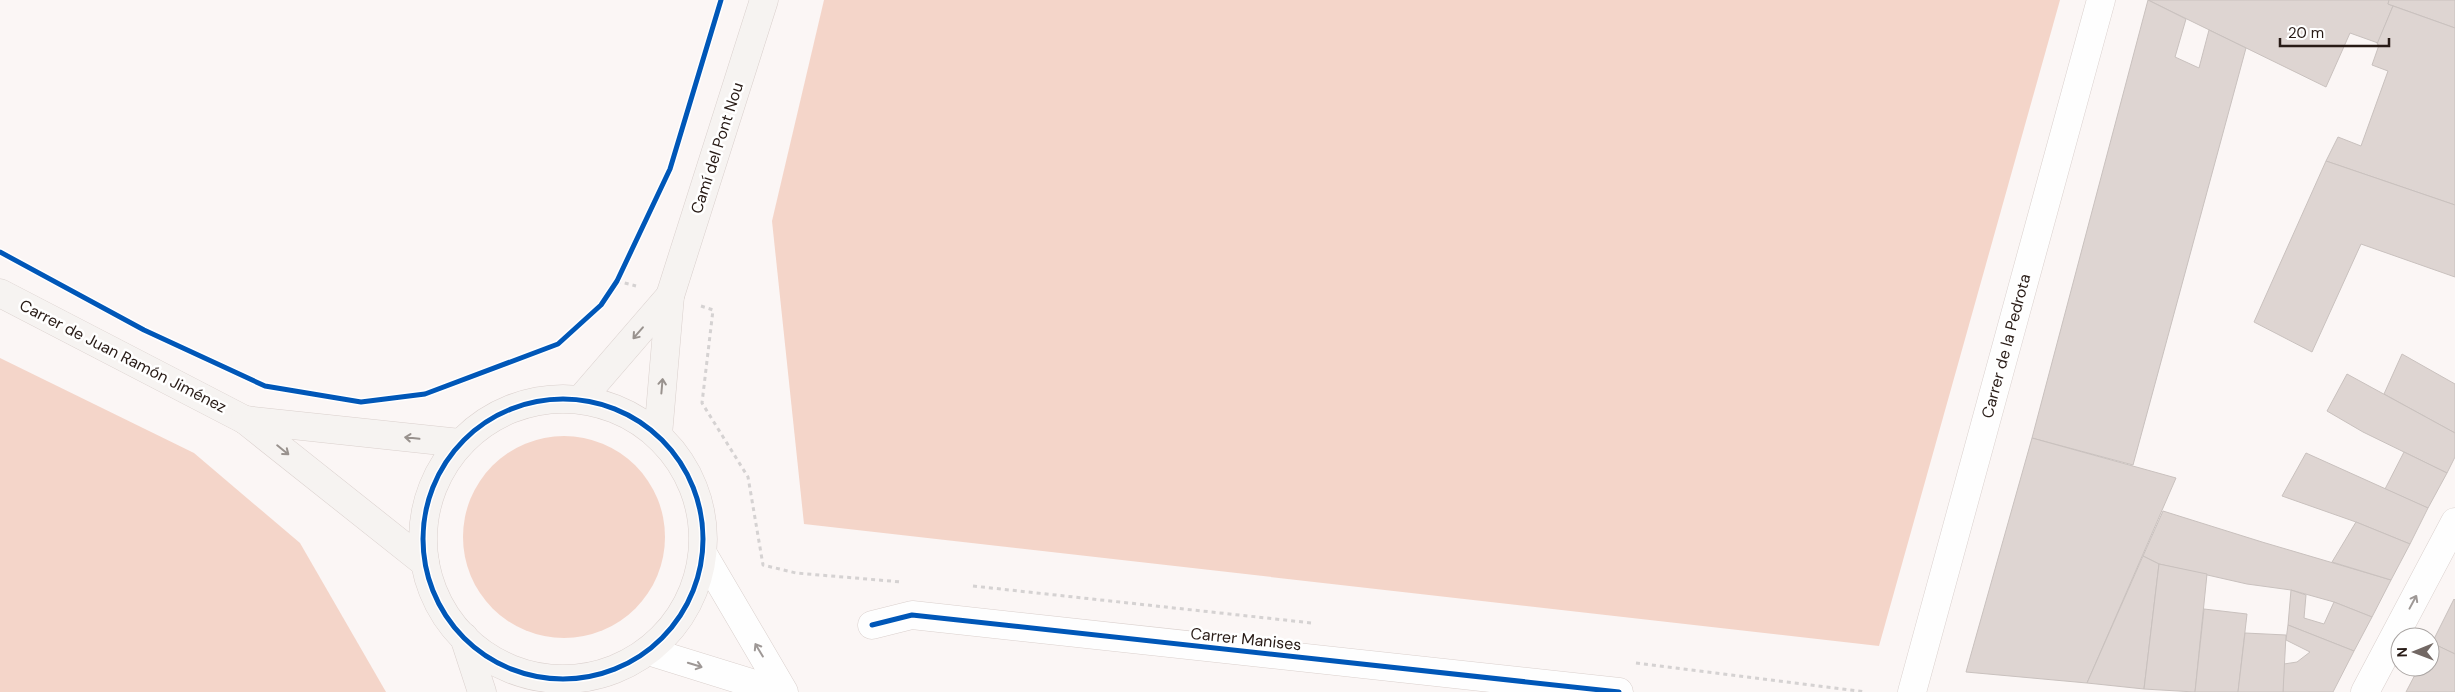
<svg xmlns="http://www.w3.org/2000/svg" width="2455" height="692" font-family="'DM Sans',sans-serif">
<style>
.green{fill:#f4d5c9}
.building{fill:#ded5d2;stroke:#c9c1be}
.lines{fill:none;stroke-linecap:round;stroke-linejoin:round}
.street-casing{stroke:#dad0cd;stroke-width:29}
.secondary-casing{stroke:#dad0cd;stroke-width:29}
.path{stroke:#d5d2d2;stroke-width:3;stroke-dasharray:4 4;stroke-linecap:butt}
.street{stroke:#fefefe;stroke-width:28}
.secondary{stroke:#f6f3f1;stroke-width:28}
.cycleway-casing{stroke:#fff;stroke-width:8}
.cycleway{stroke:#0057b8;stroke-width:5}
.oneway{stroke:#99928e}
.oneway2{stroke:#9e9896}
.labels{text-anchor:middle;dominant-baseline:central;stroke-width:5;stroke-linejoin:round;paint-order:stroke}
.street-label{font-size:16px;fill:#281b16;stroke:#fff}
</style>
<rect width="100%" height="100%" fill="#fbf6f5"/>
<g class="green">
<polygon points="824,0 2060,0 1879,646 804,524 772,221"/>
<polygon points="0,358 194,453 300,543 386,692 0,692"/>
<circle cx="564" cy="537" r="101"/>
</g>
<g class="building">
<polygon points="2148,0 2389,0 2388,4 2393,6 2378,43 2350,33 2326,87"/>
<polygon points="2148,0 2186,19 2175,57 2199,68 2209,30 2246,48 2133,465 2032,438"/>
<polygon points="2389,0 2455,0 2455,28 2388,4"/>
<polygon points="2393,6 2455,28 2455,205 2326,161 2338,137 2361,146 2388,71 2372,65 2379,45 2377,44"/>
<polygon points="2326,161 2455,205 2455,277 2361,244 2312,352 2254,322"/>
<polygon points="2402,354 2455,384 2455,433 2384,394"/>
<polygon points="2347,374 2455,433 2455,457 2447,473 2363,432 2327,411"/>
<polygon points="2032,438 2176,478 2087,683 1966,672"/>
<polygon points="2404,452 2447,473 2428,508 2385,489"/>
<polygon points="2306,453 2428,508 2410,544 2356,522 2282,496"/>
<polygon points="2163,511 2262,542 2391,580 2372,617 2334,602 2291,590 2247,584 2159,564 2143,556"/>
<polygon points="2356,522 2410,544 2391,580 2332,562"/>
<polygon points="2143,556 2159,564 2144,689 2087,683"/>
<polygon points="2159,564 2207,574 2195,692 2144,689"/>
<polygon points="2291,590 2306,595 2304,618 2324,624 2334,602 2372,617 2354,651 2288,625"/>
<polygon points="2454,599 2455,600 2455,654 2432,643"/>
<polygon points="2204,609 2247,614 2238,692 2195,692"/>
<polygon points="2288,625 2354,651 2333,692 2283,692 2284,664 2297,662 2310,652 2286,640"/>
<polygon points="2245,633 2286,635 2283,692 2238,692"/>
<polygon points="2432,643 2455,654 2455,692 2406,692 2419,667 2430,667 2430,647"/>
</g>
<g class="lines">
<defs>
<g id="street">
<polyline points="703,554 784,692"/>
<polyline points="872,625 912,615 1619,692"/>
<polyline points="648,651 780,692"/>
<polyline points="1912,692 2101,0"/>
<polyline points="2365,692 2455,522"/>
</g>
<g id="secondary">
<polyline points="0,293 245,420 425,563"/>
<polyline points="581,399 670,296"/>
<circle cx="563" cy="539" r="140"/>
<polyline points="245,420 460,443"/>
<polyline points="658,435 670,296 764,0"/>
<polyline points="464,637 482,692"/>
</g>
</defs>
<use href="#street" class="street-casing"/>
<use href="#secondary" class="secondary-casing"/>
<g class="path">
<polyline points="617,281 636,286"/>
<polyline points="701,306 713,310 702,403 748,477 763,565 796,573 902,582"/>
<polyline points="973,586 1312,623"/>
<polyline points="1636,663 1866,692"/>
</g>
<use href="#street" class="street"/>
<use href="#secondary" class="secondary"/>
<defs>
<g id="cycleway">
<polyline points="0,252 144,330 265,386 361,402 425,394 558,344 601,305 617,281 670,169 721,0"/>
<circle cx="563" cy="539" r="140"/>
<polyline points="872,625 912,615 1619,692"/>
</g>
</defs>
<use href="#cycleway" class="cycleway-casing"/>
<use href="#cycleway" class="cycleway"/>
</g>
<defs><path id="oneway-shaft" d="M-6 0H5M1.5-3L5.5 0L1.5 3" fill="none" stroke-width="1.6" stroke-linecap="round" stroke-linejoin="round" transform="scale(1.25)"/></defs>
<g class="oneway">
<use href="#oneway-shaft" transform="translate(638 333) rotate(131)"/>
<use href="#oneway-shaft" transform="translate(662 386) rotate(-85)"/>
<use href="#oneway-shaft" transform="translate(412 438) rotate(-174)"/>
<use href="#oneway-shaft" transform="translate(283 450) rotate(39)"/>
</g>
<g class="oneway2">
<use href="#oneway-shaft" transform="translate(2413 602) rotate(-62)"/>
<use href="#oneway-shaft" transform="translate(759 650) rotate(-121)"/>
<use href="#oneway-shaft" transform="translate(695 665) rotate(17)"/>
</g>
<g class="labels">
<g class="street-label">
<text transform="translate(717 148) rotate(-72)">Camí del Pont Nou</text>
<text transform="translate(2006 346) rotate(-75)">Carrer de la Pedrota</text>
<text transform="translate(123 356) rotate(27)">Carrer de Juan Ramón Jiménez</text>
<text transform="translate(1246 639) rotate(6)">Carrer Manises</text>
</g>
</g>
<g transform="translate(2415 652) rotate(269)"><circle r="24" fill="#ffffff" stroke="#a9a4a2"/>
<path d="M0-4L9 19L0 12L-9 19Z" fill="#726864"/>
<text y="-8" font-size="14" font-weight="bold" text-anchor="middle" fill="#281b16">N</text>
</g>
<path d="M2280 38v8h109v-8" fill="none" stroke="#281b16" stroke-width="2.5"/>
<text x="2288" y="38" font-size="15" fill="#281b16" stroke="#ffffff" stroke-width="4" paint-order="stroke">20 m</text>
</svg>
